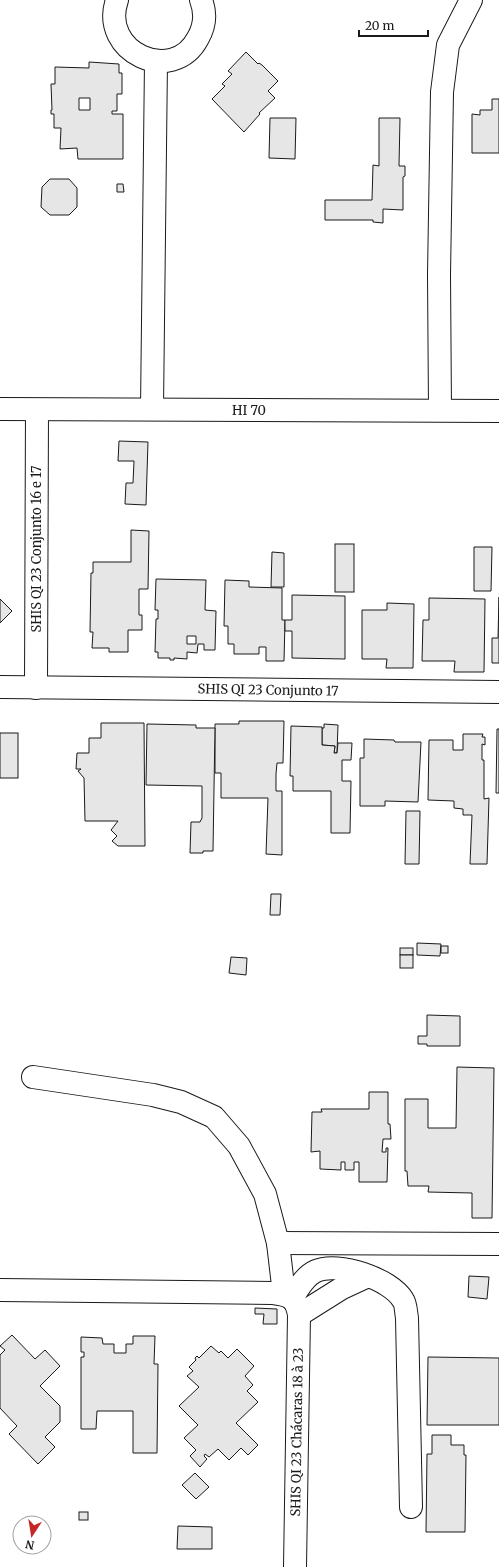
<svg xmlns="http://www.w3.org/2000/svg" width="499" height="1567" font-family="Merriweather,serif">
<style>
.building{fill:#e6e6e6;stroke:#1a1a1a;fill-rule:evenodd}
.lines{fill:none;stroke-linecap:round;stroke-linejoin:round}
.minor-casing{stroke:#1a1a1a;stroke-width:24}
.minor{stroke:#fff;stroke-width:22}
.labels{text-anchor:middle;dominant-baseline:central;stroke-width:3;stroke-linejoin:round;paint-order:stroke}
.street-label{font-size:13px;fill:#1a1a1a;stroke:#fff}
</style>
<rect width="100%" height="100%" fill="#fff"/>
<g class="building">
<polygon points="246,52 258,64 259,63 262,65 278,81 268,91 275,98 259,113 260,114 244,132 212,99 225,86 222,84 232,74 228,71"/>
<path d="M89,62L119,64V73H122V94H117V111H112V114H123V159H78L77,148L60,149L61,128H54V114H51V110H52L51,84H55V67L89,68ZM79,98H90V110H79Z"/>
<polygon points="492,99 499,99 499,153 472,153 472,114 480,115 480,110 492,110"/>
<polygon points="270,118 296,118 295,159 269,158"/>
<polygon points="379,118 400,118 399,166 405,166 405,176 403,177 403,210 383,209 383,223 373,222 373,220 325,220 325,200 372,200 373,165 379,166"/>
<polygon points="50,179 69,179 77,188 77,207 69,215 50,215 41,207 42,187"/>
<polygon points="117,184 123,184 124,192 117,192"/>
<polygon points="119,441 148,442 146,505 125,504 126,483 133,483 134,461 118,461"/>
<polygon points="131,530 149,531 148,589 139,589 139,615 142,615 142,630 128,630 128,652 109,652 109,648 92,648 93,632 90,632 91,573 93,573 93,562 131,562"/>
<rect x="335" y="544" width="19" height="48"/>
<polygon points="474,547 492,547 491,591 474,591"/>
<polygon points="272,552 284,553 284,587 271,587"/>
<path d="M156,579L206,580L205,610L216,611L215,650H204V644H198L197,653L187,652V659L174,658V660H170V658H158V652H155L156,619H158V610H155ZM187,636H196V644H187Z"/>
<polygon points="225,580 249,581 249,587 282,588 282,620 285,620 284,661 266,661 266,647 259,647 259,654 234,654 234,644 228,644 228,626 224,626"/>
<polygon points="292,595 345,596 345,659 292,658 292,631 285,631 285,620 292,620"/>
<polygon points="499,597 499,663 492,663 492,638 498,638"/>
<polygon points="429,598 485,599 484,672 454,672 455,661 422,661 423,620 429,620"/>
<polygon points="0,599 12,611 0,623"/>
<polygon points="387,603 414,604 413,668 386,668 387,659 362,659 362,610 387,610"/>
<polygon points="239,721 284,721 283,763 277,763 276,774 276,791 282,791 282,855 266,854 268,798 221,798 221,773 215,773 215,724 239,724"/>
<polygon points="101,723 144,723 145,846 118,846 112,841 117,836 111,830 118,821 85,821 84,778 78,771 81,769 76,769 77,753 89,753 89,738 101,738"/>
<polygon points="147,724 196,725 196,728 215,728 213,851 203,851 203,853 190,853 191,822 200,822 202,818 202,786 146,785"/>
<polygon points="324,724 338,725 337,753 334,753 335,746 322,745 322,728 324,728"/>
<polygon points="291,726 322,727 322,745 335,746 334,753 337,753 338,743 352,743 351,760 342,760 342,781 351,781 350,833 331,833 331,791 293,791 293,776 290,776"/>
<polygon points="497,729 499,729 499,793 496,793"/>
<rect x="0" y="733" width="18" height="45"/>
<polygon points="463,734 483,734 482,737 485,737 485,745 482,744 482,760 484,760 484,799 489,798 487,864 470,864 472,815 463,815 463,809 454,808 454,801 428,800 429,740 453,740 453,750 463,750"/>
<polygon points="364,739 394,740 395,742 421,742 418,802 385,801 385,806 360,806 360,758 364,758"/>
<polygon points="406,811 420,811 419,864 405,864"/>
<polygon points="271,894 281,894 280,915 270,915"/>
<polygon points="417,943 441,944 440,956 417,955"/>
<rect x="441" y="946" width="7" height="7"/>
<rect x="400" y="948" width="13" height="7"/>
<rect x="400" y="955" width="13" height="13"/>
<polygon points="231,957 247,958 246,975 229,973"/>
<polygon points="427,1015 460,1016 460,1046 427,1046 427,1044 418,1044 418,1036 427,1036"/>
<polygon points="457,1067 494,1068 492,1218 472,1218 472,1193 428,1192 429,1186 408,1186 407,1171 405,1171 405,1099 428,1099 428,1128 456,1128"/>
<polygon points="369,1092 388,1092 388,1124 390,1124 391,1139 383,1139 382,1152 386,1152 386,1148 388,1148 387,1182 359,1182 359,1162 354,1162 354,1170 345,1170 345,1162 341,1162 341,1170 320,1169 320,1151 311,1152 312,1112 322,1112 321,1109 369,1109"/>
<polygon points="469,1276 489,1277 487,1299 468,1297"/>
<polygon points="255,1308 277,1309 277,1324 263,1324 264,1314 255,1314"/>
<polygon points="12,1335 35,1359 45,1350 60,1366 40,1386 60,1406 60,1422 45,1437 55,1447 38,1464 9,1434 17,1426 0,1408 0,1355 5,1350 0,1346"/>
<polygon points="133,1336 155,1336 154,1364 158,1364 157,1453 133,1453 133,1411 97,1411 96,1429 81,1429 81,1357 84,1357 84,1352 81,1352 81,1337 102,1338 103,1344 114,1344 114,1353 126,1353 126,1344 133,1344"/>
<polygon points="211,1346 219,1353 221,1351 228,1358 237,1349 254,1366 245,1376 253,1385 247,1391 258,1402 236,1423 258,1445 248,1455 241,1448 229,1460 218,1449 209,1457 205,1454 204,1456 207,1459 200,1467 190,1456 196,1450 184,1438 198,1425 179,1406 199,1387 187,1376 193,1371 189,1367 196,1360 195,1358 197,1356 199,1358"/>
<polygon points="428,1357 499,1358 499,1425 427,1425"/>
<polygon points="432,1435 451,1435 451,1445 464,1445 464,1455 466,1455 465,1532 426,1532 427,1454 432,1454"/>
<polygon points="195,1473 209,1487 196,1499 182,1485"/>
<rect x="79" y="1512" width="9" height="8"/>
<polygon points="178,1526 212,1527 212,1549 177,1549"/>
</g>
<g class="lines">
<defs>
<g id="minor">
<path d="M117,0C99,52 173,86 198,38C205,26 206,13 201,0"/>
<polyline points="0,409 499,411"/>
<polyline points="152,409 156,61"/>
<polyline points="440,410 439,275 442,92 448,45 471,0"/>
<polyline points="0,687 499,692"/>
<polyline points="36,688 37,410"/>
<polyline points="33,1077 153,1095 181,1102 214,1117 239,1146 265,1194 278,1243 284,1294"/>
<polyline points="278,1243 499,1244"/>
<path d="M0,1290L273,1293C290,1295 296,1298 299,1315L295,1567"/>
<path d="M292,1299C298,1288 305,1276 316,1271C338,1261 391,1279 403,1300C406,1304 406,1313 407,1318L411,1507"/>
<polyline points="299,1315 342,1288 368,1276"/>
</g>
</defs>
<use href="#minor" class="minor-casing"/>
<use href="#minor" class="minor"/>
</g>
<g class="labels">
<g class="street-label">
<text x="249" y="410">HI 70</text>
<text transform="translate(36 549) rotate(-90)">SHIS QI 23 Conjunto 16 e 17</text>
<text transform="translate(268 690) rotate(1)">SHIS QI 23 Conjunto 17</text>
<text transform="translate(297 1432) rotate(-89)">SHIS QI 23 Chácaras 18 à 23</text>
</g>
</g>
<g transform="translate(32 1535) rotate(192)"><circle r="19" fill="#ffffff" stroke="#a3a3a3"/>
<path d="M0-3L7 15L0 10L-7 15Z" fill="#c62828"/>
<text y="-6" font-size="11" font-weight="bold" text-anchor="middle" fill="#1a1a1a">N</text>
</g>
<path d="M359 30v6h69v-6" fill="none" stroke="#1a1a1a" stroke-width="2"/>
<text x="365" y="30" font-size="12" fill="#1a1a1a" stroke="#ffffff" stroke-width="3" paint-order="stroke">20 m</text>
</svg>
